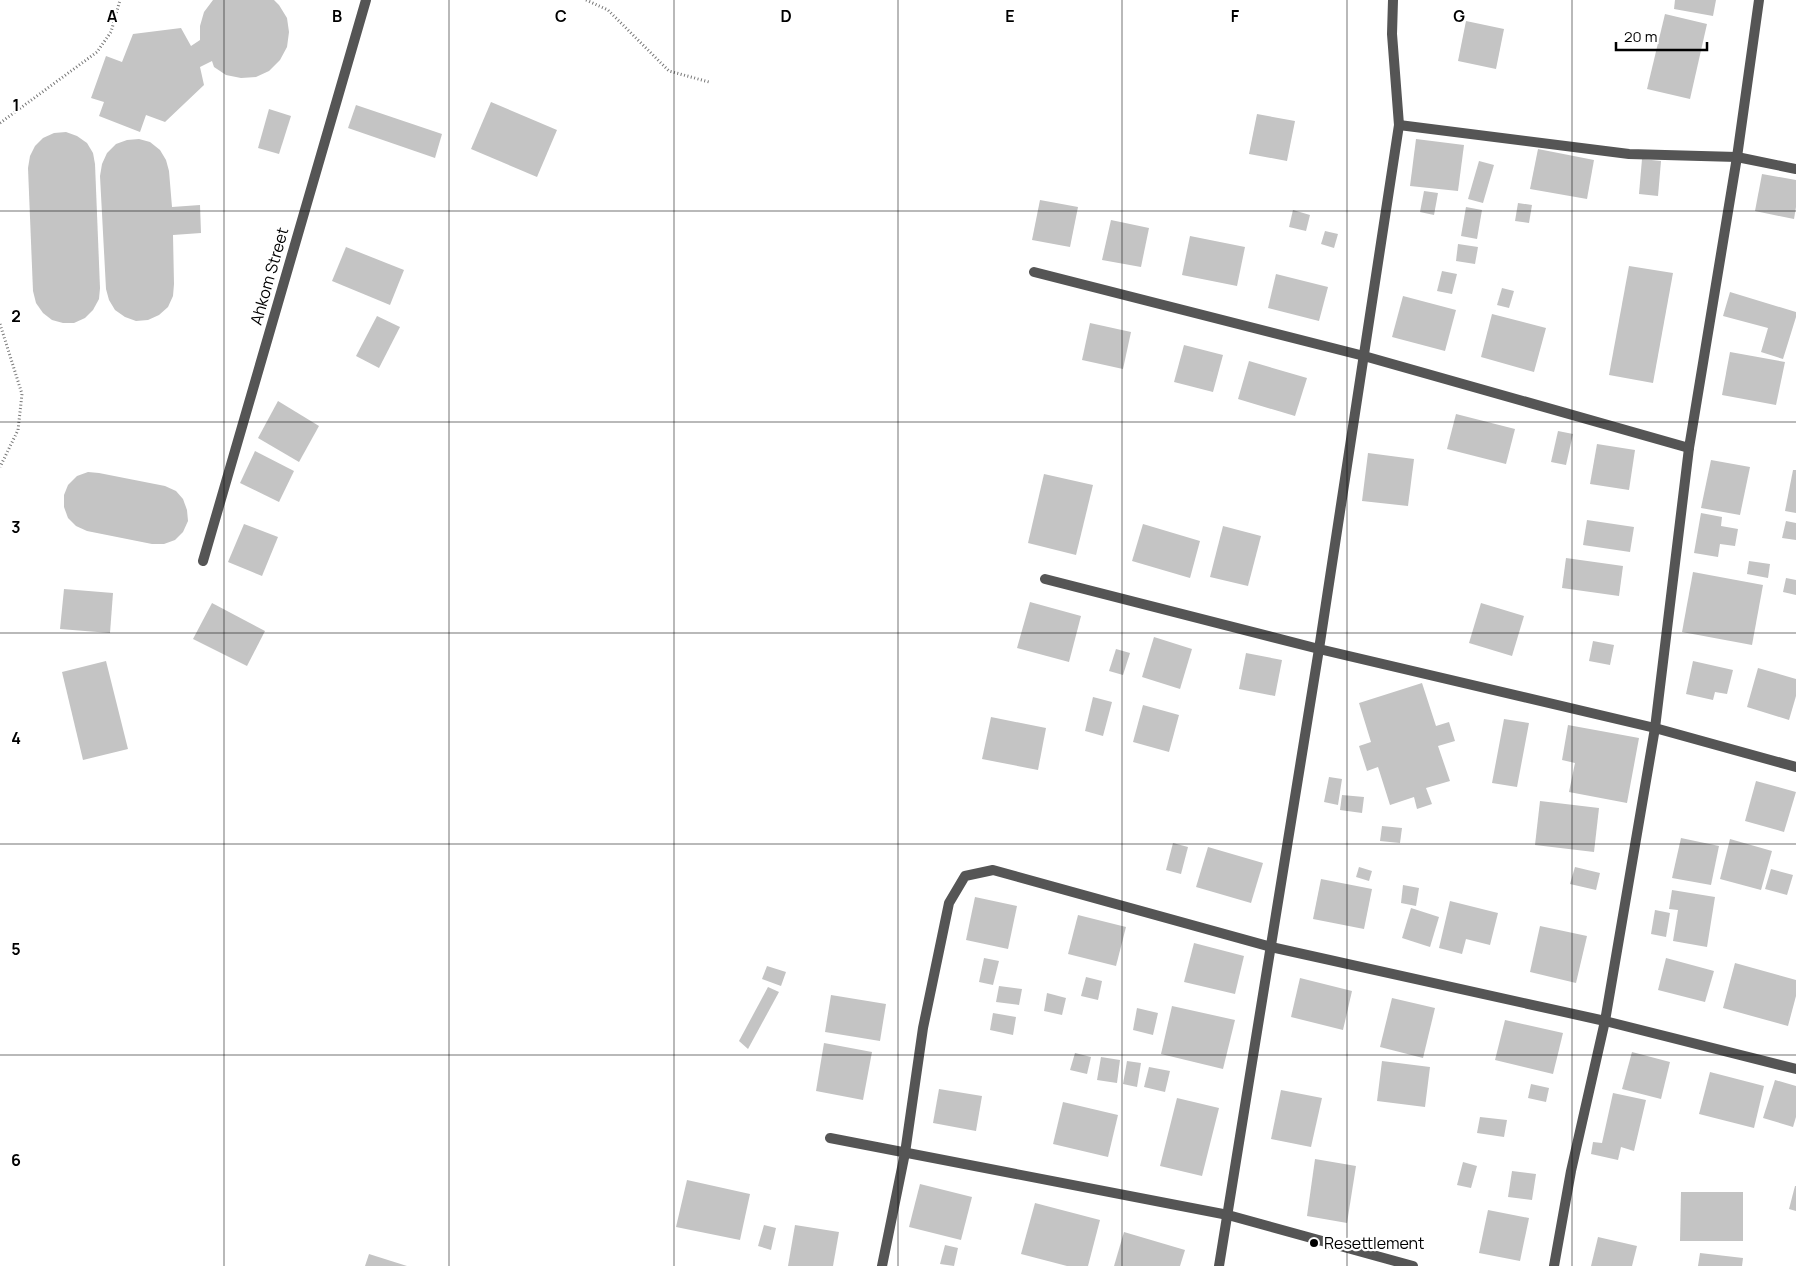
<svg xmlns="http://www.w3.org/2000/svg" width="1796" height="1266" font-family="Manrope,sans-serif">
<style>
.building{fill:#c4c4c4}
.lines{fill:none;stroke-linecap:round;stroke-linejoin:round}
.path{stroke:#777;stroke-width:3;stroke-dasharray:1 2.5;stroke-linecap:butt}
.street{stroke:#555;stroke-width:10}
.grid{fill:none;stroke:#000;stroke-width:1;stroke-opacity:0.55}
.poi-dot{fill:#000;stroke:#fff;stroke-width:2}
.labels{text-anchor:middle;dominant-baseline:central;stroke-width:4.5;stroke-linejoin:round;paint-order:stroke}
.street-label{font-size:16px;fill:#000;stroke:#fff}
.poi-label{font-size:16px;fill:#000;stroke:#fff;text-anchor:start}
.grid-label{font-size:16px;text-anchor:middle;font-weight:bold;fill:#000;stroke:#fff;stroke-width:4.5;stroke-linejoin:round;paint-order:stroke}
</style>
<rect width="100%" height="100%" fill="#fff"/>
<g class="building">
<polygon points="213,0 274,0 279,5 287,18 289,32 287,47 280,60 269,71 256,77 241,78 226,75 214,67 212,61 200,67 204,85 165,122 146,115 140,132 99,116 104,102 91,98 106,56 122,62 133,34 181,28 191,46 200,40 200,26 204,12"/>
<polygon points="1675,0 1716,0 1713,16 1674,9"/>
<polygon points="1665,14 1707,24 1690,99 1647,89"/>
<polygon points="1466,21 1504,29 1496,69 1458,61"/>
<polygon points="491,102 557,130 537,177 471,149"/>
<polygon points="356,105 442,134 435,158 348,128"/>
<polygon points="269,109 291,116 279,154 258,148"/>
<polygon points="1257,114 1295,121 1287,161 1249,154"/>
<polygon points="66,132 77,136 87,143 93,153 95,164 100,288 99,299 93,310 85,318 74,323 63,323 52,320 43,313 36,303 33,291 28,168 30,156 35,146 43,138 54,133"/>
<polygon points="139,139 150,142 160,150 166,160 169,171 172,207 200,205 201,233 173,235 174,284 173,296 168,307 159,315 148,320 136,321 125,317 115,310 109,300 106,289 100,176 102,164 107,153 116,144 127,140"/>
<polygon points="1416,139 1464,145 1458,191 1410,186"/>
<polygon points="1538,149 1594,160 1587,199 1530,189"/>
<polygon points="1642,159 1661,161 1658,196 1639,194"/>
<polygon points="1479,161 1494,165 1483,203 1468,199"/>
<polygon points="1762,174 1796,180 1796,207 1794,219 1755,211"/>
<polygon points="1424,191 1438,193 1434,215 1420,212"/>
<polygon points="1040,200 1078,207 1070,247 1032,240"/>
<polygon points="1518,203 1532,205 1529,223 1515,221"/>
<polygon points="1466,207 1482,210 1477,239 1461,236"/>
<polygon points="1293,210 1310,215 1306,231 1289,227"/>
<polygon points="1111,220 1149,228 1141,267 1102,260"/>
<polygon points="1325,231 1338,234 1334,248 1321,244"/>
<polygon points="1190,236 1245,247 1237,286 1182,275"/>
<polygon points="1458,244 1478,247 1475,264 1456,261"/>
<polygon points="346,247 404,270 390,305 332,281"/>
<polygon points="1629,266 1673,273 1653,383 1609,375"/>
<polygon points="1442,271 1457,274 1452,294 1437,291"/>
<polygon points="1276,274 1328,287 1319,321 1268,308"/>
<polygon points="1502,288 1514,291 1509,308 1497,305"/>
<polygon points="1730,292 1796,312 1796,317 1783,359 1761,352 1768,328 1723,316"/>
<polygon points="1403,296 1456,310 1445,351 1392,337"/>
<polygon points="1492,314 1546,328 1534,372 1481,357"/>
<polygon points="377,316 400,327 379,368 356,356"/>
<polygon points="1090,323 1131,332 1123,369 1082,360"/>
<polygon points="1184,345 1223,355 1213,392 1174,382"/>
<polygon points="1730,352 1785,362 1776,405 1722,395"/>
<polygon points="1249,361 1307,378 1295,416 1238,399"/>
<polygon points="278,401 319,426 299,462 258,438"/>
<polygon points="1456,414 1515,429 1506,464 1447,449"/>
<polygon points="1558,431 1573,434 1566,465 1551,462"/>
<polygon points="1597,444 1635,450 1629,490 1590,484"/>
<polygon points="255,451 294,471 279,502 240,483"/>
<polygon points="1368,453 1414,459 1408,506 1362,501"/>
<polygon points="1711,460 1750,467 1740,515 1701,508"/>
<polygon points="1793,470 1796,470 1796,513 1785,511"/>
<polygon points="88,472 99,473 165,486 176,491 183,499 187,510 188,521 183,532 175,540 164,544 152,544 87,531 76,526 68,518 64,507 64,495 68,485 77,476"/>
<polygon points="1044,474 1093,485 1076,555 1028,543"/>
<polygon points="1701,513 1722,517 1721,526 1738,529 1735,546 1720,544 1718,557 1694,553"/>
<polygon points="1587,520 1634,527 1630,552 1583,545"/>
<polygon points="1786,521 1796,523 1796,540 1782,538"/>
<polygon points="244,524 278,537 262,576 228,562"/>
<polygon points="1143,524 1200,541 1190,578 1132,561"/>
<polygon points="1223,526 1261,536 1248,586 1210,577"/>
<polygon points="1566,558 1623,566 1619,596 1562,588"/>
<polygon points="1749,561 1770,564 1768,578 1747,574"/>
<polygon points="1693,572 1763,585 1752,645 1682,632"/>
<polygon points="1786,578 1796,580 1796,595 1783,592"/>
<polygon points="64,589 113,593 110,633 60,629"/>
<polygon points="1030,602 1081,616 1069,662 1017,648"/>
<polygon points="212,603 265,631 247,666 193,639"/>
<polygon points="1481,603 1524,616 1512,656 1469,643"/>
<polygon points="1154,637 1192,649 1180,689 1142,677"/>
<polygon points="1593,641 1614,645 1610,665 1589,661"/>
<polygon points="1116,649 1130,653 1123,675 1109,671"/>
<polygon points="1246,653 1282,660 1275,696 1239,689"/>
<polygon points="106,661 128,749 83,760 62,672"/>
<polygon points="1693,661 1733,670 1727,694 1715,692 1713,700 1686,694"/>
<polygon points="1758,668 1796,679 1796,696 1789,720 1747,707"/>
<polygon points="1422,683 1436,726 1449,722 1455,741 1438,746 1450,781 1426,788 1432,804 1417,809 1414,797 1390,805 1378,767 1367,771 1359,746 1371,742 1359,703"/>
<polygon points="1093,697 1112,702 1103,736 1085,731"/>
<polygon points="1143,705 1179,715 1169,752 1133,742"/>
<polygon points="991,717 1046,728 1038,770 982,759"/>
<polygon points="1504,719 1529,723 1517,787 1492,783"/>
<polygon points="1568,725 1639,738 1627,803 1569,792 1575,763 1562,760"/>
<polygon points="1329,777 1342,779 1338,805 1324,802"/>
<polygon points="1756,781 1796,792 1784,832 1745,821"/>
<polygon points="1342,795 1364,797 1362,813 1340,810"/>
<polygon points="1540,801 1599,808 1594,852 1535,845"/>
<polygon points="1382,826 1402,828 1400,843 1380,841"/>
<polygon points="1681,838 1719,846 1711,885 1672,878"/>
<polygon points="1730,839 1772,851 1761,890 1720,879"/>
<polygon points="1173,843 1188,847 1181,874 1166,870"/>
<polygon points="1208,847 1263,863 1251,903 1196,887"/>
<polygon points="1359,867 1372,871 1369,881 1356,877"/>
<polygon points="1575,867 1600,873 1596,890 1570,884"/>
<polygon points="1771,869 1793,875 1787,895 1765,889"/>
<polygon points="1321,879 1372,889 1364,929 1313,919"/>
<polygon points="1403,885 1419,888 1416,906 1401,903"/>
<polygon points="1672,890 1715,897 1707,947 1673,941 1678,910 1669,909"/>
<polygon points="975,897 1017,906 1008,949 966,940"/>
<polygon points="1450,901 1498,913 1490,945 1466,939 1462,954 1439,948"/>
<polygon points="1411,908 1439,917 1430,947 1402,938"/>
<polygon points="1655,910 1670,913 1666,937 1651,934"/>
<polygon points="1078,915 1126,927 1116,966 1068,954"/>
<polygon points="1540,926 1587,936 1576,983 1530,972"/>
<polygon points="1194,943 1244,956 1235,994 1184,982"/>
<polygon points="984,958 999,961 993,985 979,982"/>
<polygon points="1666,958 1714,971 1705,1002 1658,990"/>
<polygon points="1735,963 1796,980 1796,996 1788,1026 1723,1008"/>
<polygon points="767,966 786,972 781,986 762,979"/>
<polygon points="1086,977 1102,981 1098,1000 1081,996"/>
<polygon points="1300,978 1352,991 1343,1030 1291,1017"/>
<polygon points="999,986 1022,989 1019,1005 996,1002"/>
<polygon points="768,987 779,992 748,1049 739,1041"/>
<polygon points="1047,993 1066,998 1062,1015 1044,1011"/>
<polygon points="831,995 886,1004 880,1041 825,1032"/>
<polygon points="1392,998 1435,1008 1423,1058 1380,1047"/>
<polygon points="1172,1006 1235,1020 1223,1069 1161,1054"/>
<polygon points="1137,1008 1158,1013 1153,1035 1133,1030"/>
<polygon points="993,1013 1016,1017 1013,1035 990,1030"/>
<polygon points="1505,1020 1563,1033 1553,1074 1495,1060"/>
<polygon points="824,1043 872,1052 863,1100 816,1091"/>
<polygon points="1632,1052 1670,1062 1661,1099 1622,1089"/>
<polygon points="1075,1053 1091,1057 1087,1074 1070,1070"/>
<polygon points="1101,1057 1120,1060 1117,1083 1097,1080"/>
<polygon points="1127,1061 1141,1063 1137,1087 1123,1084"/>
<polygon points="1382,1061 1430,1067 1425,1107 1377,1101"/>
<polygon points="1149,1067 1170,1071 1165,1092 1144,1087"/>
<polygon points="1710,1072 1764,1086 1754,1128 1699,1114"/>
<polygon points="1775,1080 1796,1086 1796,1117 1793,1127 1763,1118"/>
<polygon points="1531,1084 1549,1088 1546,1102 1528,1098"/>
<polygon points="939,1089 982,1096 976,1131 933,1123"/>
<polygon points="1281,1090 1322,1098 1311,1147 1271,1139"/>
<polygon points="1613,1093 1646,1100 1634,1151 1621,1147 1618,1160 1591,1154 1593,1142 1602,1143"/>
<polygon points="1177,1098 1219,1108 1202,1176 1160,1166"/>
<polygon points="1063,1102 1118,1115 1108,1157 1053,1144"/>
<polygon points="1480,1117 1507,1120 1504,1137 1477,1133"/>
<polygon points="1315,1159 1356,1166 1347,1223 1307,1216"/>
<polygon points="1463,1162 1477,1166 1471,1188 1457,1185"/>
<polygon points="1512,1171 1536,1174 1532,1200 1508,1197"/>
<polygon points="687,1180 750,1194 740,1240 676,1227"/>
<polygon points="920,1184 972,1197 961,1240 909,1227"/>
<polygon points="1795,1186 1796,1186 1796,1211 1789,1209"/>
<polygon points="1681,1192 1743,1192 1743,1241 1680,1241"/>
<polygon points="1035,1203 1100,1220 1088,1266 1067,1266 1021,1254"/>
<polygon points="1488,1210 1529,1218 1520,1261 1479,1253"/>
<polygon points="764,1225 776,1228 771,1250 758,1246"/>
<polygon points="795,1225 839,1232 833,1266 788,1266"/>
<polygon points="1124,1232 1185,1250 1180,1266 1114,1266"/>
<polygon points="1598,1237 1637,1246 1632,1266 1591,1266"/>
<polygon points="945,1245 958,1248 954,1266 940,1264"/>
<polygon points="1700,1253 1743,1258 1742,1266 1698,1266"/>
<polygon points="369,1254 407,1266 365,1266"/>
</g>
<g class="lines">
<g class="path">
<polyline points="586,0 608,10 669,71 709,82"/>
<polyline points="0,123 97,52 111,32 120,0"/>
<polyline points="0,324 22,394 18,430 0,467"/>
</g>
<g class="street">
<polyline points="1399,125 1629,154 1737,157 1796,169"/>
<polyline points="1034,272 1364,356 1689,448"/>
<polyline points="203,561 366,0"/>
<polyline points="1045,579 1319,649 1655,728 1796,767"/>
<polyline points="830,1138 1228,1215 1413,1266"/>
<polyline points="882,1266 905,1153 923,1028 949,903 965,876 993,870 1271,947 1605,1021 1796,1069"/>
<polyline points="1219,1266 1319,649 1399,125 1392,34 1393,0"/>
<polyline points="1554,1266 1571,1171 1605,1021 1655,728 1689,448 1737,157 1759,0"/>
</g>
</g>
<path class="grid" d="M224,0V1266M449,0V1266M674,0V1266M898,0V1266M1122,0V1266M1347,0V1266M1572,0V1266M0,211H1796M0,422H1796M0,633H1796M0,844H1796M0,1055H1796"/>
<circle class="poi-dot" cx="1314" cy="1243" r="5"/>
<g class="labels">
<g class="street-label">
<text transform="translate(269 276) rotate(-74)">Ahkom Street</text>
</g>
<g class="poi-label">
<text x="1324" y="1243">Resettlement</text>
</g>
</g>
<g class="grid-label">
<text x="112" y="22">A</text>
<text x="337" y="22">B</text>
<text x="561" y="22">C</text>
<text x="786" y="22">D</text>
<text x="1010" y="22">E</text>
<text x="1235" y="22">F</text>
<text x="1459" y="22">G</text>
<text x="16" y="111">1</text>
<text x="16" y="322">2</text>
<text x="16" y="533">3</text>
<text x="16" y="744">4</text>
<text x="16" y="955">5</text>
<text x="16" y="1166">6</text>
</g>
<path d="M1616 42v8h91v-8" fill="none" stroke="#000000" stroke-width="2.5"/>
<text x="1624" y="42" font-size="15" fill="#000000" stroke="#ffffff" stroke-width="4" paint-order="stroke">20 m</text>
</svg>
